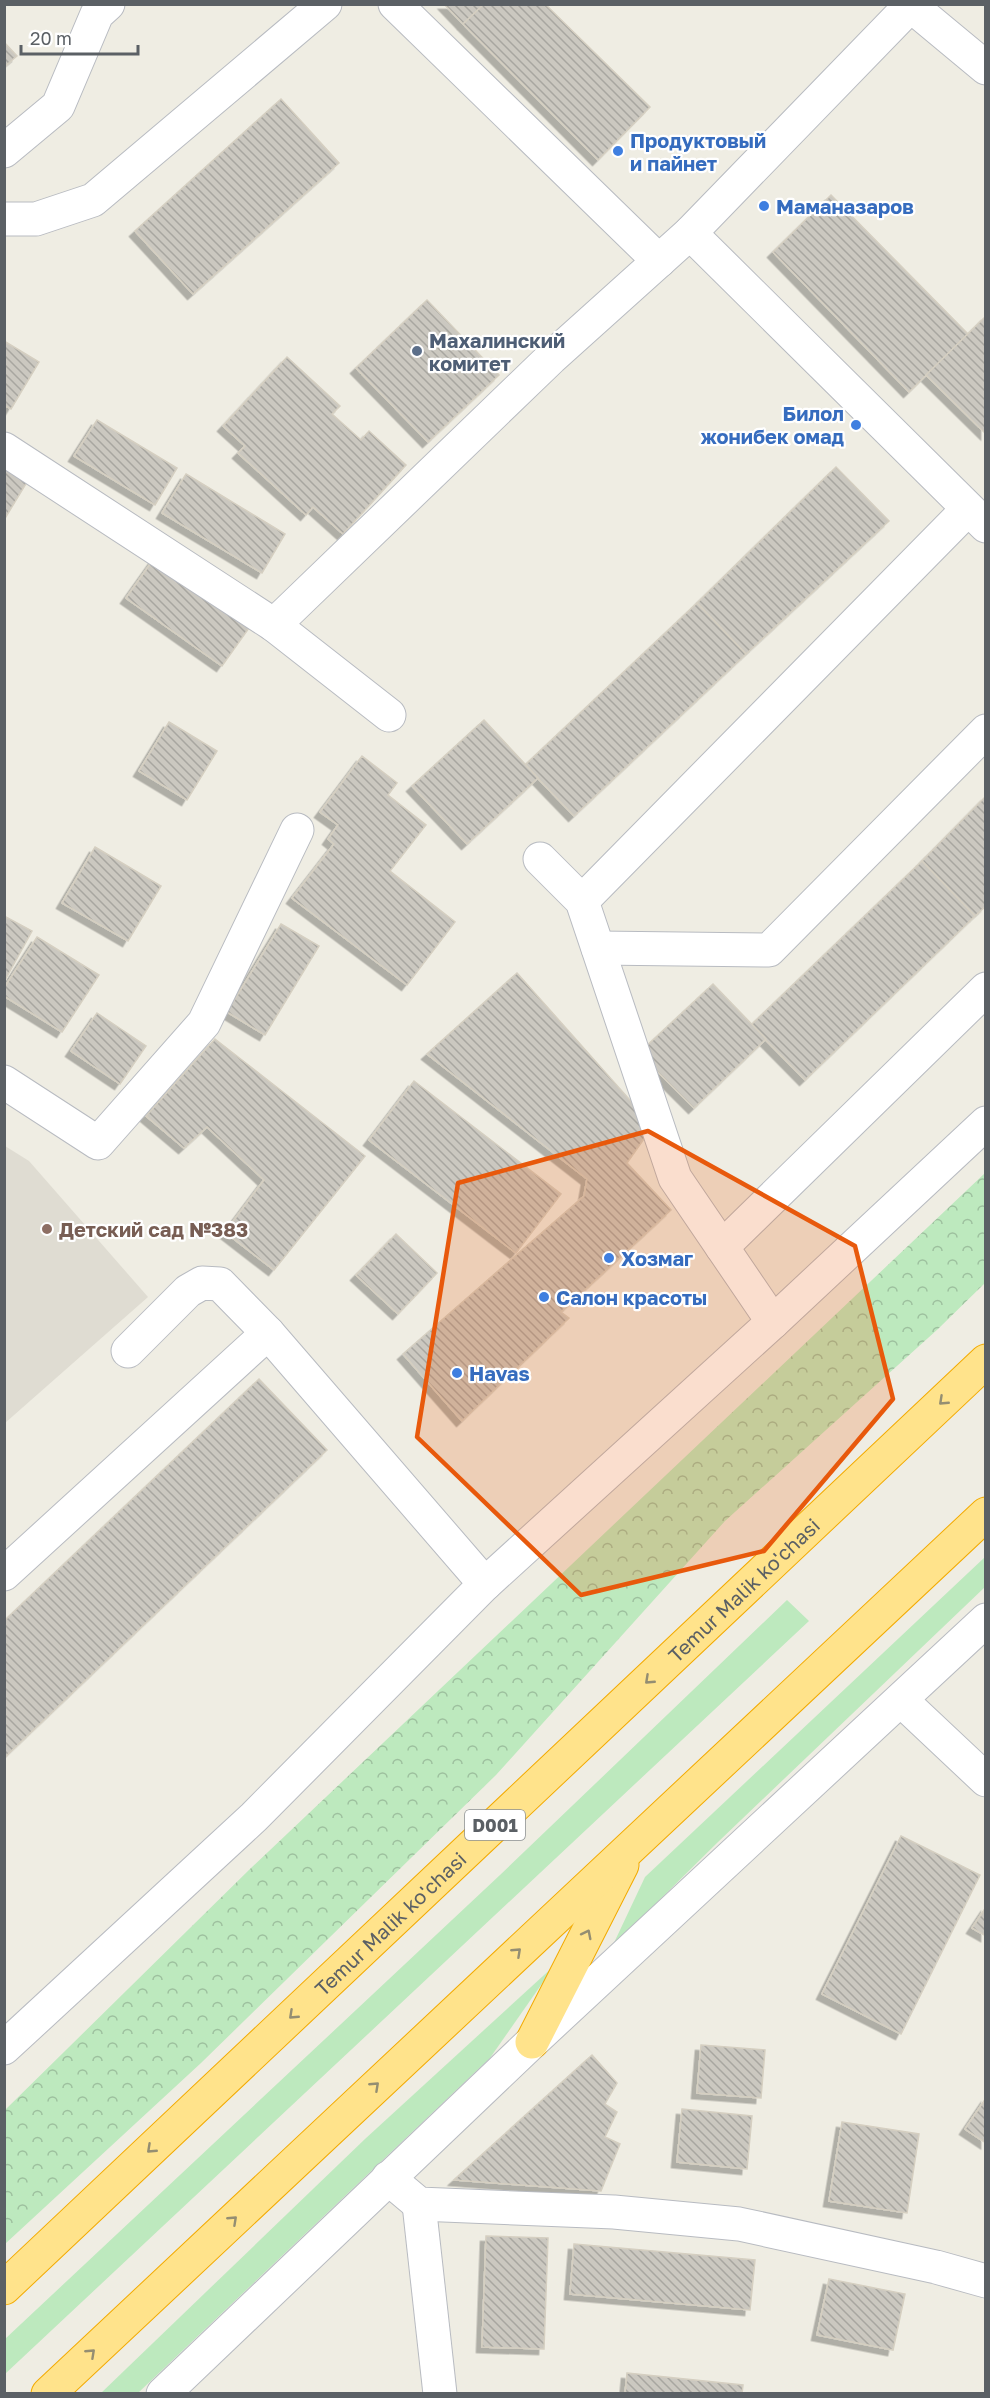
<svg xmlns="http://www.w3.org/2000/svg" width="990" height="2398" font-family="'Golos Text',sans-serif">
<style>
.education{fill:#dfdcd2}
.grass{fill:#bde9be}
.forest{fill:url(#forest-crowns)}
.building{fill:url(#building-back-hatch);stroke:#d5cfc1;stroke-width:1.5;filter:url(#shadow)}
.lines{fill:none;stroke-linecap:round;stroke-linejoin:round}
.minor-casing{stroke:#b8bbc1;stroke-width:35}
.highway-casing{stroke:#f3aa00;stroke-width:35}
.minor{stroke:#fff;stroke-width:33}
.highway{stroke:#ffe38b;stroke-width:33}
.oneway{stroke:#948e72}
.marked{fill:#e8590c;fill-opacity:0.2;stroke:#e8590c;stroke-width:4.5;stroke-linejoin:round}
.shop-dot{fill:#3f7fe0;stroke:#fff;stroke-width:2}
.service-dot{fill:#5c6f8a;stroke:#fff;stroke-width:2}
.education-dot{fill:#8d6e63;stroke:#fff;stroke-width:2}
.labels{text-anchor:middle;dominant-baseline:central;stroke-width:4.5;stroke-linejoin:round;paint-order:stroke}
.shield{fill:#fff;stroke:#8c9093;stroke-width:1.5}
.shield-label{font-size:18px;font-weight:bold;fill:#5b6065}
.shop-label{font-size:20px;font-weight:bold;fill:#366cbe;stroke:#fff;text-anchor:start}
.service-label{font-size:20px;font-weight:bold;fill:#4e5e75;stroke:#fff;text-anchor:start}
.education-label{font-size:20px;font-weight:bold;fill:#785e54;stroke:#fff;text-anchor:start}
.street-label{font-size:20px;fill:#5b6065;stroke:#fff}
</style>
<defs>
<pattern id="forest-crowns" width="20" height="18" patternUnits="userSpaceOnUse" patternTransform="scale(1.5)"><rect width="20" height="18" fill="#bde9be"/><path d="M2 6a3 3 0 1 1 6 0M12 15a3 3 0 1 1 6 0" fill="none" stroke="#9dc09e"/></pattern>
<pattern id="building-back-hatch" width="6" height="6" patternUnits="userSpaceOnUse" patternTransform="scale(1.5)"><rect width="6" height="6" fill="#cbc8c0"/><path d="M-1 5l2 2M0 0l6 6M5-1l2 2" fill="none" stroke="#a8a6a0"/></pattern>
<filter id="shadow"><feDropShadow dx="-5.5" dy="5.5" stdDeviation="0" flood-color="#0004"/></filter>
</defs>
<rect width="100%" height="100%" fill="#efede3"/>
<polygon class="education" points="5,1146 29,1161 148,1297 5,1423"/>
<g class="grass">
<polygon points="985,1557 985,1587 718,1842 612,1947 645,1877"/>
<polygon points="787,1600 809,1621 5,2374 5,2339 500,1875"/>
<polygon points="555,1965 490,2058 138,2393 100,2394 365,2139"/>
</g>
<polygon class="forest" points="985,1173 985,1283 938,1329 725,1521 496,1775 201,2063 5,2244 5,2110 251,1868"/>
<g class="building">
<polygon points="444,4 484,4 463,24"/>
<polygon points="484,4 545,4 650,107 598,160 463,24"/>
<polygon points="4,42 17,56 4,67"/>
<polygon points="281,99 339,163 193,294 135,231"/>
<polygon points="831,195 968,334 909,392 773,252"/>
<polygon points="427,300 499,375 428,442 356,368"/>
<polygon points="986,316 986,434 926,375"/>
<polygon points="4,341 39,362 11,409 4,405"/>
<polygon points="287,357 340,406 332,414 361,440 369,431 406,465 343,534 313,507 306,515 238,453 245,446 223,426"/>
<polygon points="97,420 177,468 155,505 74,456"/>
<polygon points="836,467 889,521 746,654 697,603"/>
<polygon points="4,468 27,482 4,520"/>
<polygon points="186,474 285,534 262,573 162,513"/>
<polygon points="158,553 254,621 222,666 126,598"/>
<polygon points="697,603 746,654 574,816 525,765"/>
<polygon points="484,720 538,778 467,844 412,786"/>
<polygon points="169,722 217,751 187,800 139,771"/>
<polygon points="362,756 397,783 388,795 426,825 390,871 455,922 407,985 292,898 334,844 328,839 338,825 320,812"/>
<polygon points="986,796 986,906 975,916 922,861"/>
<polygon points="95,847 161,886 128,941 62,903"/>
<polygon points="922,861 975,916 805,1080 751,1025"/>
<polygon points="4,916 32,931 4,982"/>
<polygon points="281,924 319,946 265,1035 227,1012"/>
<polygon points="37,937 99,975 62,1032 4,996 4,988"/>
<polygon points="517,973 653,1126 627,1163 671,1210 561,1312 569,1318 462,1421 403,1354 584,1196 587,1179 427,1054"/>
<polygon points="713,984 766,1039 694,1108 639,1053"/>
<polygon points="97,1013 146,1046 120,1084 71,1051"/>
<polygon points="215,1039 365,1156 274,1270 225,1232 264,1180 207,1127 184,1148 146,1116"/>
<polygon points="414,1081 561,1194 516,1253 369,1140"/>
<polygon points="396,1234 437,1273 398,1314 356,1275"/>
<polygon points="259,1379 327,1450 4,1758 4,1621"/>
<polygon points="901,1836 980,1875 901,2034 822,1994"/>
<polygon points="986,1907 986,1936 972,1928"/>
<polygon points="701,2045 765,2050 761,2098 697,2093"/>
<polygon points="592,2055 617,2083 605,2104 617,2112 605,2137 620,2144 601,2191 454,2180"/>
<polygon points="986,2098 986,2143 965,2129"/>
<polygon points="682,2109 752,2116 747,2169 677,2162"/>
<polygon points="842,2122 919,2134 907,2213 829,2201"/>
<polygon points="486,2236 548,2238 544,2349 482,2347"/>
<polygon points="574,2244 755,2260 750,2310 570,2294"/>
<polygon points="829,2279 905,2294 893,2350 817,2335"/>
<polygon points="627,2373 743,2385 742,2394 625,2394"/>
</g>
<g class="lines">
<defs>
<g id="minor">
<polyline points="395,4 659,261"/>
<polyline points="909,4 986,68"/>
<polyline points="4,151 58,106 97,14 108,4"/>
<polyline points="4,219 36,219 93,200 325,4"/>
<polyline points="690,233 986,526"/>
<polyline points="4,449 274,625 389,715"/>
<polyline points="274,625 551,358 690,233 912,4"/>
<polyline points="540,859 582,901 675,1178 773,1322"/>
<polyline points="582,901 968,509"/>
<polyline points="598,948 769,950 986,731"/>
<polyline points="4,1082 98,1143 204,1023 297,830"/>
<polyline points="722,1247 986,989"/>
<polyline points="128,1351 188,1291 202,1283 220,1284 268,1333 485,1584"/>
<polyline points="4,1574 268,1333"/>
<polyline points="901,1700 986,1780"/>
<polyline points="4,2048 254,1817 485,1584 773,1322 986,1123"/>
<polyline points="388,2178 419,2204 614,2212 739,2224 936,2267 986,2281"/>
<polyline points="419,2204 440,2394"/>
<polyline points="163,2394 532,2042 986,1620"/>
</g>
<g id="highway">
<polyline points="532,2042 622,1865"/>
<path id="s1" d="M4,2288L986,1361"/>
<polyline points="48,2394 986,1514"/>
</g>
</defs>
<use href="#minor" class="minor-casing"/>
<use href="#highway" class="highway-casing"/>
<use href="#minor" class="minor"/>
<use href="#highway" class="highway"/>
</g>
<defs><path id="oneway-chevron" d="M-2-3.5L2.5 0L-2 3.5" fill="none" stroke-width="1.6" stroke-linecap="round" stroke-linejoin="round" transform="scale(1.5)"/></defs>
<g class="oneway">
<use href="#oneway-chevron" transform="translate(943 1401) rotate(137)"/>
<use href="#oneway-chevron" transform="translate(649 1680) rotate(137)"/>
<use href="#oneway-chevron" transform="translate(587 1934) rotate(-63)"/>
<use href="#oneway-chevron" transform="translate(517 1952) rotate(-43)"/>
<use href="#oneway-chevron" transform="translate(293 2015) rotate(137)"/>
<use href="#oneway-chevron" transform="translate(375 2086) rotate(-43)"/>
<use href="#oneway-chevron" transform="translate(151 2149) rotate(137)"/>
<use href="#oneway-chevron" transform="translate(233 2220) rotate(-43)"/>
<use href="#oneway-chevron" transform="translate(91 2353) rotate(-43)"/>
</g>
<path class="marked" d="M648,1131L855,1246L893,1399L764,1551L581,1595L417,1437L458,1183Z"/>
<g class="shop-dot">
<circle cx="618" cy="151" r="6"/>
<circle cx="764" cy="206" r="6"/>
<circle cx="856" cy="425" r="6"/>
<circle cx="609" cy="1258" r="6"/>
<circle cx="544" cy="1297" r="6"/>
<circle cx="457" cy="1373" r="6"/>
</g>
<circle class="service-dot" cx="417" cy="351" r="6"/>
<circle class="education-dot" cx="47" cy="1229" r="6"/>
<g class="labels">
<rect class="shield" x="465" y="1810" width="60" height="30" rx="4.5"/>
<g class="shield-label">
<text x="495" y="1825">D001</text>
</g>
<g class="shop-label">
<text x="630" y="140">Продуктовый<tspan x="630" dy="23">и пайнет</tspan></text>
<text x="776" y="206">Маманазаров</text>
<text x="844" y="413" text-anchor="end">Билол<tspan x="844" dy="23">жонибек омад</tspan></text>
<text x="621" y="1258">Хозмаг</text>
<text x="556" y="1297">Салон красоты</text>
<text x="469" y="1373">Havas</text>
</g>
<g class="service-label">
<text x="429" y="340">Махалинский<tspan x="429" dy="23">комитет</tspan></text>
</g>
<g class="education-label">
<text x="59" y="1229">Детский сад №383</text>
</g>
<g class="street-label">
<text stroke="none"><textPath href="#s1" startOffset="1017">Temur Malik ko'chasi</textPath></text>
<text stroke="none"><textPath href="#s1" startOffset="531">Temur Malik ko'chasi</textPath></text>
</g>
</g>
<rect width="990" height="2398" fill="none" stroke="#5b6065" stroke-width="12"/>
<path d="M21 45v9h117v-9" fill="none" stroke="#5b6065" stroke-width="3"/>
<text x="30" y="45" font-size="18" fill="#5b6065" stroke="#ffffff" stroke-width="4.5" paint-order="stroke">20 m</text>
</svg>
